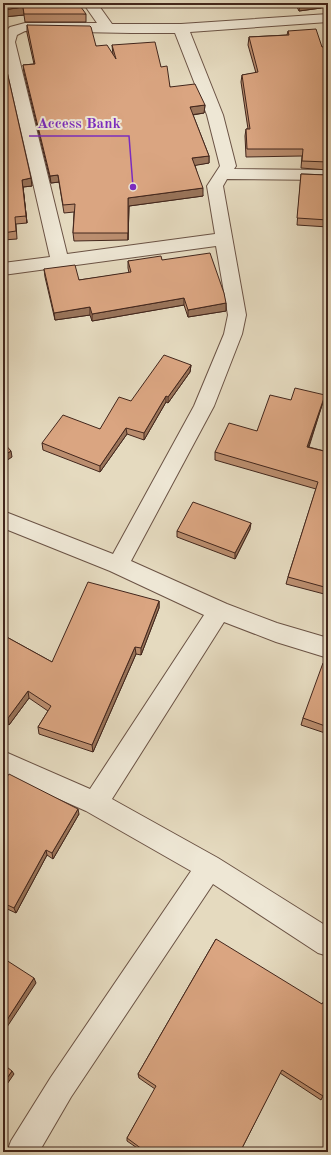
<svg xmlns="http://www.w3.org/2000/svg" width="331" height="1155" font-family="'Old Standard TT',serif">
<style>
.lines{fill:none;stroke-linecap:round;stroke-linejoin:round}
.minor-casing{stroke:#6b5345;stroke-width:2}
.minor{fill:#eee7d5;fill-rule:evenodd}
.wall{fill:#bb8e6f;stroke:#42261c}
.shaded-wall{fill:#99745a;stroke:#42261c}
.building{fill:#daa581;stroke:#42261c}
.leader{fill:none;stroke:#7b2cbf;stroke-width:1.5}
.callout-dot{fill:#7b2cbf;stroke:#eee7d5;stroke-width:1.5}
.callout-label{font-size:15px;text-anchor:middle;font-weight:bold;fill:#7b2cbf;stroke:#eee7d5;stroke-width:4;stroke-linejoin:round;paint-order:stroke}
</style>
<rect width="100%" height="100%" fill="#e5dabf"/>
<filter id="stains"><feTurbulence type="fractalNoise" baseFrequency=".005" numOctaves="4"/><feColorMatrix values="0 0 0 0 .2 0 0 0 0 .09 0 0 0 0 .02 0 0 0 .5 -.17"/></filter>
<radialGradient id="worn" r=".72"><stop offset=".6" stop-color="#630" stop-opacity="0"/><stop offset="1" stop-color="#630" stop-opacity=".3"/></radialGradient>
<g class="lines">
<defs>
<path id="minor" d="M83,3H97L112,24H181L328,14V22L190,32L223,115L236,166L234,169L328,170V180L227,179L223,186L246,315L242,334L214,406L131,561L227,604L277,623L328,638V658L276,642L224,622L112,799L218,858L328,927V956L318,953L213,884L71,1097L39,1152H7L11,1141L51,1077L191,871L86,811L3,774V751L90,789L204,615L110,571L3,528V511L113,554L194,406L224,334L228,315L216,246L3,275V263L50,257L3,52V34L10,27L25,23H97ZM25,31L131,33H175L207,115L220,166L207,186L215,234L67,254L15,42L17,35Z"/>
</defs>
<use href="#minor" class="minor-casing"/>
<use href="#minor" class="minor"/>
</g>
<g class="wall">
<polygon points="3,3 86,14 86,22 25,22 24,15 3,17"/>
<polygon points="295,3 328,3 321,8 299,11"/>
<polygon points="27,25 96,46 113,55 112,45 161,67 170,87 205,105 204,113 193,115 209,156 209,163 195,165 203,196 129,206 128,240 74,241 73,233 74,212 64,213 59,182 51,183 24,73 23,65 34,64 27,33"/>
<polygon points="288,31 322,47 328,47 328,132 327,132 328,142 328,170 301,168 302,156 246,157 245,136 246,129 248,129 241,82 242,75 256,73 248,45 249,37 287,35"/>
<polygon points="3,67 32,186 23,187 27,223 16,224 17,239 3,240"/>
<polygon points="301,174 328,175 328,227 297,225"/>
<polygon points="162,260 226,303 226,311 188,317 184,305 92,321 90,315 55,320 45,277 44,269 79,280 129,273 128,268 128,261"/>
<polygon points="191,365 190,372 168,403 166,402 144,440 127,434 100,472 43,450 42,443 100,429 131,401"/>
<polygon points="325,395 323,402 309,447 328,452 328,595 286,584 288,577 316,489 215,460 215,452 257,431 291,400"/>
<polygon points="250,529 235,559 177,537 177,531"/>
<polygon points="159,601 159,608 141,655 136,654 93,752 39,734 38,727 48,711 29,698 9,725 3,721 3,635 52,662"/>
<polygon points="328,665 328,734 301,725 303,718"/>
<polygon points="3,783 79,814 53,859 47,855 16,913 3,907"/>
<polygon points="216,939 323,1096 321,1100 280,1073 240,1152 143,1152 127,1141 127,1138 155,1089 139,1078 138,1074"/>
</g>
<g class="shaded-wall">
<polygon points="142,3 152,3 142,4"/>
<polygon points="308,3 328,3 328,6 321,8 299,11 300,4"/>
<polygon points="23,7 24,15 3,17 3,10"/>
<polygon points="205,105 204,113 190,115 190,107"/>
<polygon points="209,156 209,163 192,166 192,158"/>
<polygon points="58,175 59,182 51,183 50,176"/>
<polygon points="31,178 32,186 23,187 27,223 22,180"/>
<polygon points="203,188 203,196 129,206 128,240 128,198"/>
<polygon points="184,298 184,305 92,321 92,314"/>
<polygon points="226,303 226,311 188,317 188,310"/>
<polygon points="90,307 90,315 55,320 54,313"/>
<polygon points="191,365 190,372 168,403 168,397"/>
<polygon points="325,395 323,402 306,454 307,447"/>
<polygon points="166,396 166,402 144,440 144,433"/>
<polygon points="126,428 127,434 100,472 100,466"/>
<polygon points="11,451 12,457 3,463 3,456"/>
<polygon points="251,523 250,529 235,559 235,553"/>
<polygon points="159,601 159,608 141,655 141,648"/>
<polygon points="135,647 136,654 93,752 92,745"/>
<polygon points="28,691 29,698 9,725 8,718"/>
<polygon points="78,809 79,814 53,859 52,853"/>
<polygon points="46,850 47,855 16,913 14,908"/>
<polygon points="34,978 36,983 3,1033 3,1026"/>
<polygon points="12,1071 14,1074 3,1090 3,1084"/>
</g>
<g class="building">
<polygon points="3,3 78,3 86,14 24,14 23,7 3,10"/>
<polygon points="27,25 90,26 91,27 96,46 107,45 116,59 112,45 155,42 161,67 167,66 170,87 195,84 205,105 190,107 209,156 192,158 203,188 128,198 128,233 73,233 75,204 63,205 58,175 50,176 23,65 35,64"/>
<polygon points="316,29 322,47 328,47 328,125 326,125 328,142 328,162 302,161 303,149 247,149 246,129 250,129 242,75 258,72 249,37 289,35 288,31"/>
<polygon points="3,67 6,67 31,178 22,180 26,216 15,217 16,231 3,233"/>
<polygon points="301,174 328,175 328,220 297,218"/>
<polygon points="210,253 224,293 226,303 188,310 184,298 92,314 90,307 54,313 44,269 75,265 79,280 131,272 128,261 161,256 162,260"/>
<polygon points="164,355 191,365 168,397 166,396 144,433 126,428 100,466 42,443 63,415 100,429 119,397 131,401"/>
<polygon points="295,388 325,395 307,447 328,452 328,588 288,577 318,482 215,452 229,423 257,431 270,395 291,400"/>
<polygon points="3,442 11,451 3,456"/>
<polygon points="193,502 251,523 235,553 177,531"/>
<polygon points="88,582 159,601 141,648 135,647 92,745 38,727 51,706 28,691 8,718 3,715 3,635 52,662"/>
<polygon points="323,663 328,665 328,727 303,718"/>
<polygon points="9,774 78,809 52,853 46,850 14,908 3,903 3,783"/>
<polygon points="216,939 322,1004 325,999 328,1001 328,1087 323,1096 282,1070 240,1152 146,1152 127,1138 156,1086 138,1074"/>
<polygon points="3,958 34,978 3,1026"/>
<polygon points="3,1064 12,1071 3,1084"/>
</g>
<path class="leader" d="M133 187L129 136H29"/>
<circle class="callout-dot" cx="133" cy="187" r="4"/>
<g class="callout-label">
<text x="79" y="128">Access Bank</text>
</g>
<rect width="331" height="1155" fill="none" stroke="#e5dabf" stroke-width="16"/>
<rect x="4" y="4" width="323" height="1147" fill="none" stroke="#42261c" stroke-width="2"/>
<rect x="8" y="8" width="315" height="1139" fill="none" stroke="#42261c"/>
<rect width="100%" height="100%" filter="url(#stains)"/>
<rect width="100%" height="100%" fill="url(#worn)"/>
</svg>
